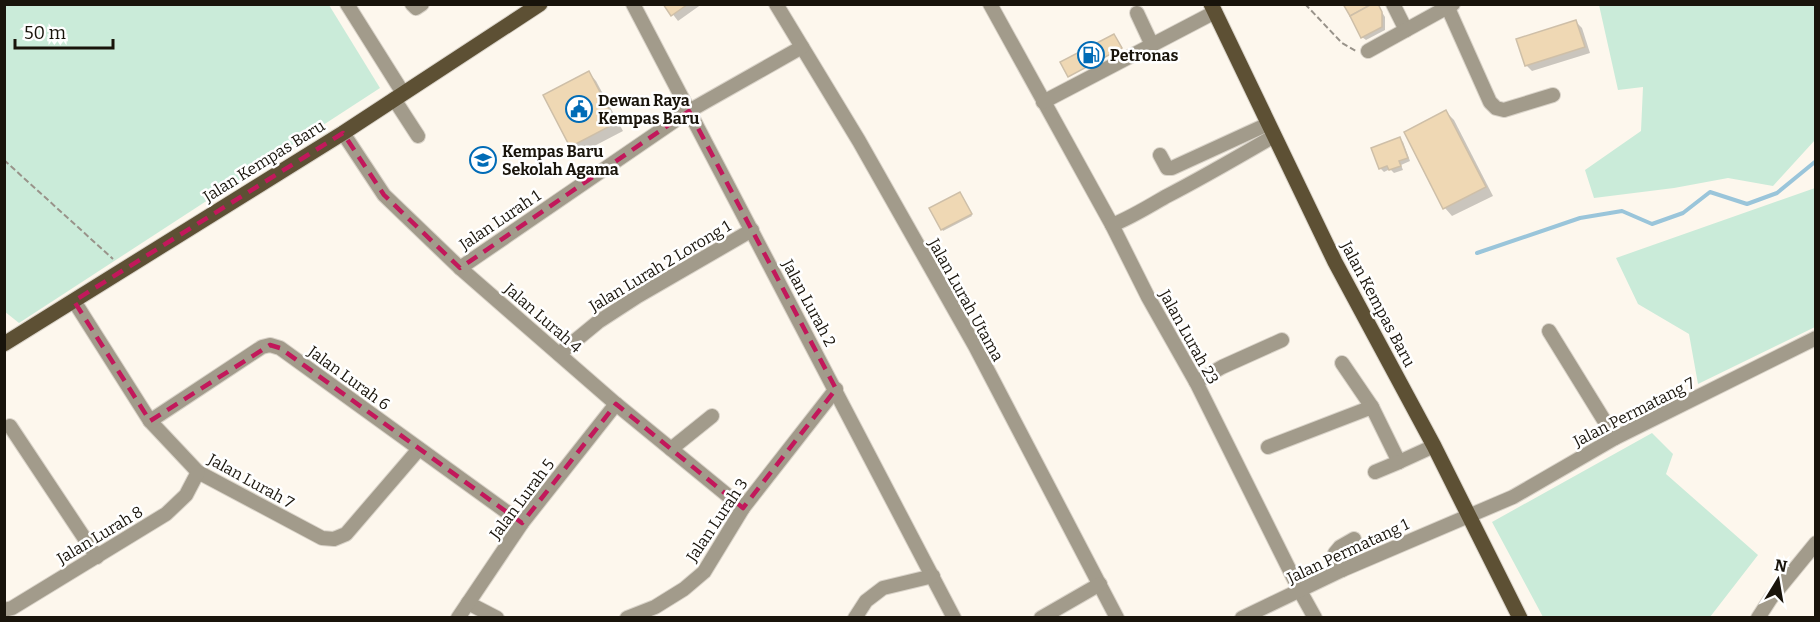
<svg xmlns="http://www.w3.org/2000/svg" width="1820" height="622" font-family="Bitter,serif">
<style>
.green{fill:#caebd9}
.shadow{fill:#0003}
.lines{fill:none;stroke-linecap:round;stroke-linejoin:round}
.stream{stroke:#9ac5da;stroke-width:4}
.building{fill:#efd8b4;stroke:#cebfa8;stroke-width:1.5}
.minor-casing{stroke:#d9d3c9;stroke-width:16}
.major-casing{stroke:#d9d3c9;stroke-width:17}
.path{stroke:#99938a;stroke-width:2;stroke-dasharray:6 3;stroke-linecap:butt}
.minor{stroke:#a29b8b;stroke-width:14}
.major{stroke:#5d5034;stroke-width:15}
.marked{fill:none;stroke:#c2185b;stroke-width:4.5;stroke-dasharray:12 8;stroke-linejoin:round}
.labels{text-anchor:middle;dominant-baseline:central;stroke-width:5;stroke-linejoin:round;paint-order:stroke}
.poi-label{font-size:16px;font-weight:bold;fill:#19140b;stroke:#fff;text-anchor:start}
.street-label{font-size:16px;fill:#19140b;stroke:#fff}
</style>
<rect width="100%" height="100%" fill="#fdf7ed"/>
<g class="green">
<polygon points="5,4 329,5 380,88 19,323 4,311"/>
<polygon points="1599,5 1815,5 1815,140 1773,186 1728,178 1674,188 1594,198 1585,170 1641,131 1643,87 1618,90"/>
<polygon points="1815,188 1815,327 1698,384 1689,334 1638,304 1616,258"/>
<polygon points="1652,433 1673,454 1666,474 1758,555 1710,617 1543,617 1492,522"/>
</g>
<g class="shadow">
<polygon points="665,4 702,4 678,21"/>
<polygon points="1377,4 1385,17 1385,30 1366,40 1362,37"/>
<polygon points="1576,22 1582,28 1590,53 1532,71 1526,65"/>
<polygon points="589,73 596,81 623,131 579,154 571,146"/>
<polygon points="1446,112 1454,120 1493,196 1452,216 1445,208 1406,132"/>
<polygon points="1400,139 1403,142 1410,161 1401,165 1403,170 1394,173 1390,169 1384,172 1380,168"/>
<polygon points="961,195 972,216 943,231 942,229"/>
</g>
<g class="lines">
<polyline class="stream" points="1477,253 1580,218 1622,211 1652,224 1683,213 1710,192 1747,204 1777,193 1816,161"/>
</g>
<g class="building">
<polygon points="663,4 688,4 671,16"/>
<polygon points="1343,4 1372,4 1350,16"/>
<polygon points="1372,4 1378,4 1382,12 1382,27 1361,38 1350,16"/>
<polygon points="1576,20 1585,47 1525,66 1516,39"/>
<polygon points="1114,34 1122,48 1068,77 1060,62"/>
<polygon points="589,71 616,123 570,147 543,95"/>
<polygon points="1446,110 1486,187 1443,209 1404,132"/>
<polygon points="1400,137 1408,158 1399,161 1401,166 1389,170 1387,166 1379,169 1371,148"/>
<polygon points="960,192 972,214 941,230 929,208"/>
</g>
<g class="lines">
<defs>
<g id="minor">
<polyline points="347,4 403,93"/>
<polyline points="412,4 416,8 422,4"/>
<polyline points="633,4 954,618"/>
<polyline points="776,4 859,141 975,346 1117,618"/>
<polyline points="990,4 1112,225 1148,297 1196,382 1300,591 1315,618"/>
<polyline points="1393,4 1406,30"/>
<polyline points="1448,8 1490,102 1496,108 1504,110 1553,95"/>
<polyline points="1137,13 1152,45"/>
<polyline points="1368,51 1453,4"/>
<polyline points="394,99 418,136"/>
<polyline points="1043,102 1215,12"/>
<polyline points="343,133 384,195 460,268 616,404 743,508"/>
<polyline points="1160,155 1167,168 1172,168 1268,124"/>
<path d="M1112,225C1130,218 1148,207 1165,197C1202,178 1238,157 1274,136"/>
<polyline points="460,268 689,111 802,47"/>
<polyline points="74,301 150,421 198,472 322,538 334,539 346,534 419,449"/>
<polyline points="1549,331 1615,438"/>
<polyline points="559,354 598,322 638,296 752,230"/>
<polyline points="1342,363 1372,407"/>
<polyline points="1196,382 1222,367 1282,340"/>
<polyline points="150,421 262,347 270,345 280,348 522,523"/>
<polyline points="10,426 97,557"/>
<polyline points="1268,447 1372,407 1399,462 1434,446"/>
<polyline points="671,449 712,416"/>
<polyline points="1375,472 1399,462"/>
<polyline points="1342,570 1335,553 1340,547 1354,539"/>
<polyline points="468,603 497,618"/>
<polyline points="4,610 12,608 166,514 186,495 198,472"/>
<polyline points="458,618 522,523 616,404"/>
<polyline points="627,618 655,607 684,589 704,572 743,508 836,389"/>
<polyline points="855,618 866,601 883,588 933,576"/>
<polyline points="1041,618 1100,584"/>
<polyline points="1242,618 1342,570 1513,497 1615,438 1816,338"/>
<polyline points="1758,618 1771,598 1816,543"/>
</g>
<g id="major">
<polyline points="1211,4 1335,262 1434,446 1520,618"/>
<polyline points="4,344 343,133 540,4"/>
</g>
</defs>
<use href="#minor" class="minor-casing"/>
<use href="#major" class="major-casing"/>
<g class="path">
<polyline points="1305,4 1342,43 1356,51"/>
<polyline points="4,160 113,259"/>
</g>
<use href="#minor" class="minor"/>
<use href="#major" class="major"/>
</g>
<path class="marked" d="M689,111L836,389L743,508L616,404L522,523L280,348L270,345L150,421L74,301L343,133L384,195L460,268Z"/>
<defs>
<symbol id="fuel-ring" viewBox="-11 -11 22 22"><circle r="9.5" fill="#fff" stroke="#006bb6" stroke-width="1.5"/><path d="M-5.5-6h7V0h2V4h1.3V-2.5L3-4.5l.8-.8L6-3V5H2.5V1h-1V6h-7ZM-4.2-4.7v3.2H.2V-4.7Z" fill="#006bb6"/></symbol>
<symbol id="civic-ring" viewBox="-11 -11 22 22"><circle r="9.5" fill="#fff" stroke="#006bb6" stroke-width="1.5"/><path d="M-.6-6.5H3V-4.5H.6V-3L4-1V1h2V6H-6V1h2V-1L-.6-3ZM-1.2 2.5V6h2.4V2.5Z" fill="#006bb6"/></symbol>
<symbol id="school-ring" viewBox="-11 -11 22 22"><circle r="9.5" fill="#fff" stroke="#006bb6" stroke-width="1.5"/><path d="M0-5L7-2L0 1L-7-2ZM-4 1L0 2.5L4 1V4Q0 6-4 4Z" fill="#006bb6"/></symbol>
</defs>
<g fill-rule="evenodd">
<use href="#fuel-ring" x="1076" y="40" width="30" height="30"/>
<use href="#civic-ring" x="564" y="94" width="30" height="30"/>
<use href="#school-ring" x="468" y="145" width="30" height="30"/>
</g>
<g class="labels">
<g class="poi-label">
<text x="1110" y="55">Petronas</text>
<text x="598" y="100">Dewan Raya<tspan x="598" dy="18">Kempas Baru</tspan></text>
<text x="502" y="151">Kempas Baru<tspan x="502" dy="18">Sekolah Agama</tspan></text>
</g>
<g class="street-label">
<text transform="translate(264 161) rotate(-32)">Jalan Kempas Baru</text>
<text transform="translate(500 220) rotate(-34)">Jalan Lurah 1</text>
<text transform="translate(660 266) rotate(-31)">Jalan Lurah 2 Lorong 1</text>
<text transform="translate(966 300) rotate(61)">Jalan Lurah Utama</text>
<text transform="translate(809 303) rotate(62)">Jalan Lurah 2</text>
<text transform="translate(1378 304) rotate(62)">Jalan Kempas Baru</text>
<text transform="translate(543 318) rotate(41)">Jalan Lurah 4</text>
<text transform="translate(1189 337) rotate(61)">Jalan Lurah 23</text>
<text transform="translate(349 378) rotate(36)">Jalan Lurah 6</text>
<text transform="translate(1634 412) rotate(-27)">Jalan Permatang 7</text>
<text transform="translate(251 481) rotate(29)">Jalan Lurah 7</text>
<text transform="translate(522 499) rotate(-53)">Jalan Lurah 5</text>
<text transform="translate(717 520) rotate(-56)">Jalan Lurah 3</text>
<text transform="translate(100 535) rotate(-31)">Jalan Lurah 8</text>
<text transform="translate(1348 551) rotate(-25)">Jalan Permatang 1</text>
</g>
</g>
<rect width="1820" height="622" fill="none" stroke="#19140b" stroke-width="12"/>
<g transform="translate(1778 580) rotate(11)" stroke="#ffffff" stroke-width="4.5" paint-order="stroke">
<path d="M0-4.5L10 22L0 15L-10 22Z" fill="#19140b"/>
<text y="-9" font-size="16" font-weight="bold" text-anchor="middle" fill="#19140b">N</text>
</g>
<path d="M15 39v9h98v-9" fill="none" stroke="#19140b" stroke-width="3"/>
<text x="24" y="39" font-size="18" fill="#19140b" stroke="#ffffff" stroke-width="4.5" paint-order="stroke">50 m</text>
</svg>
